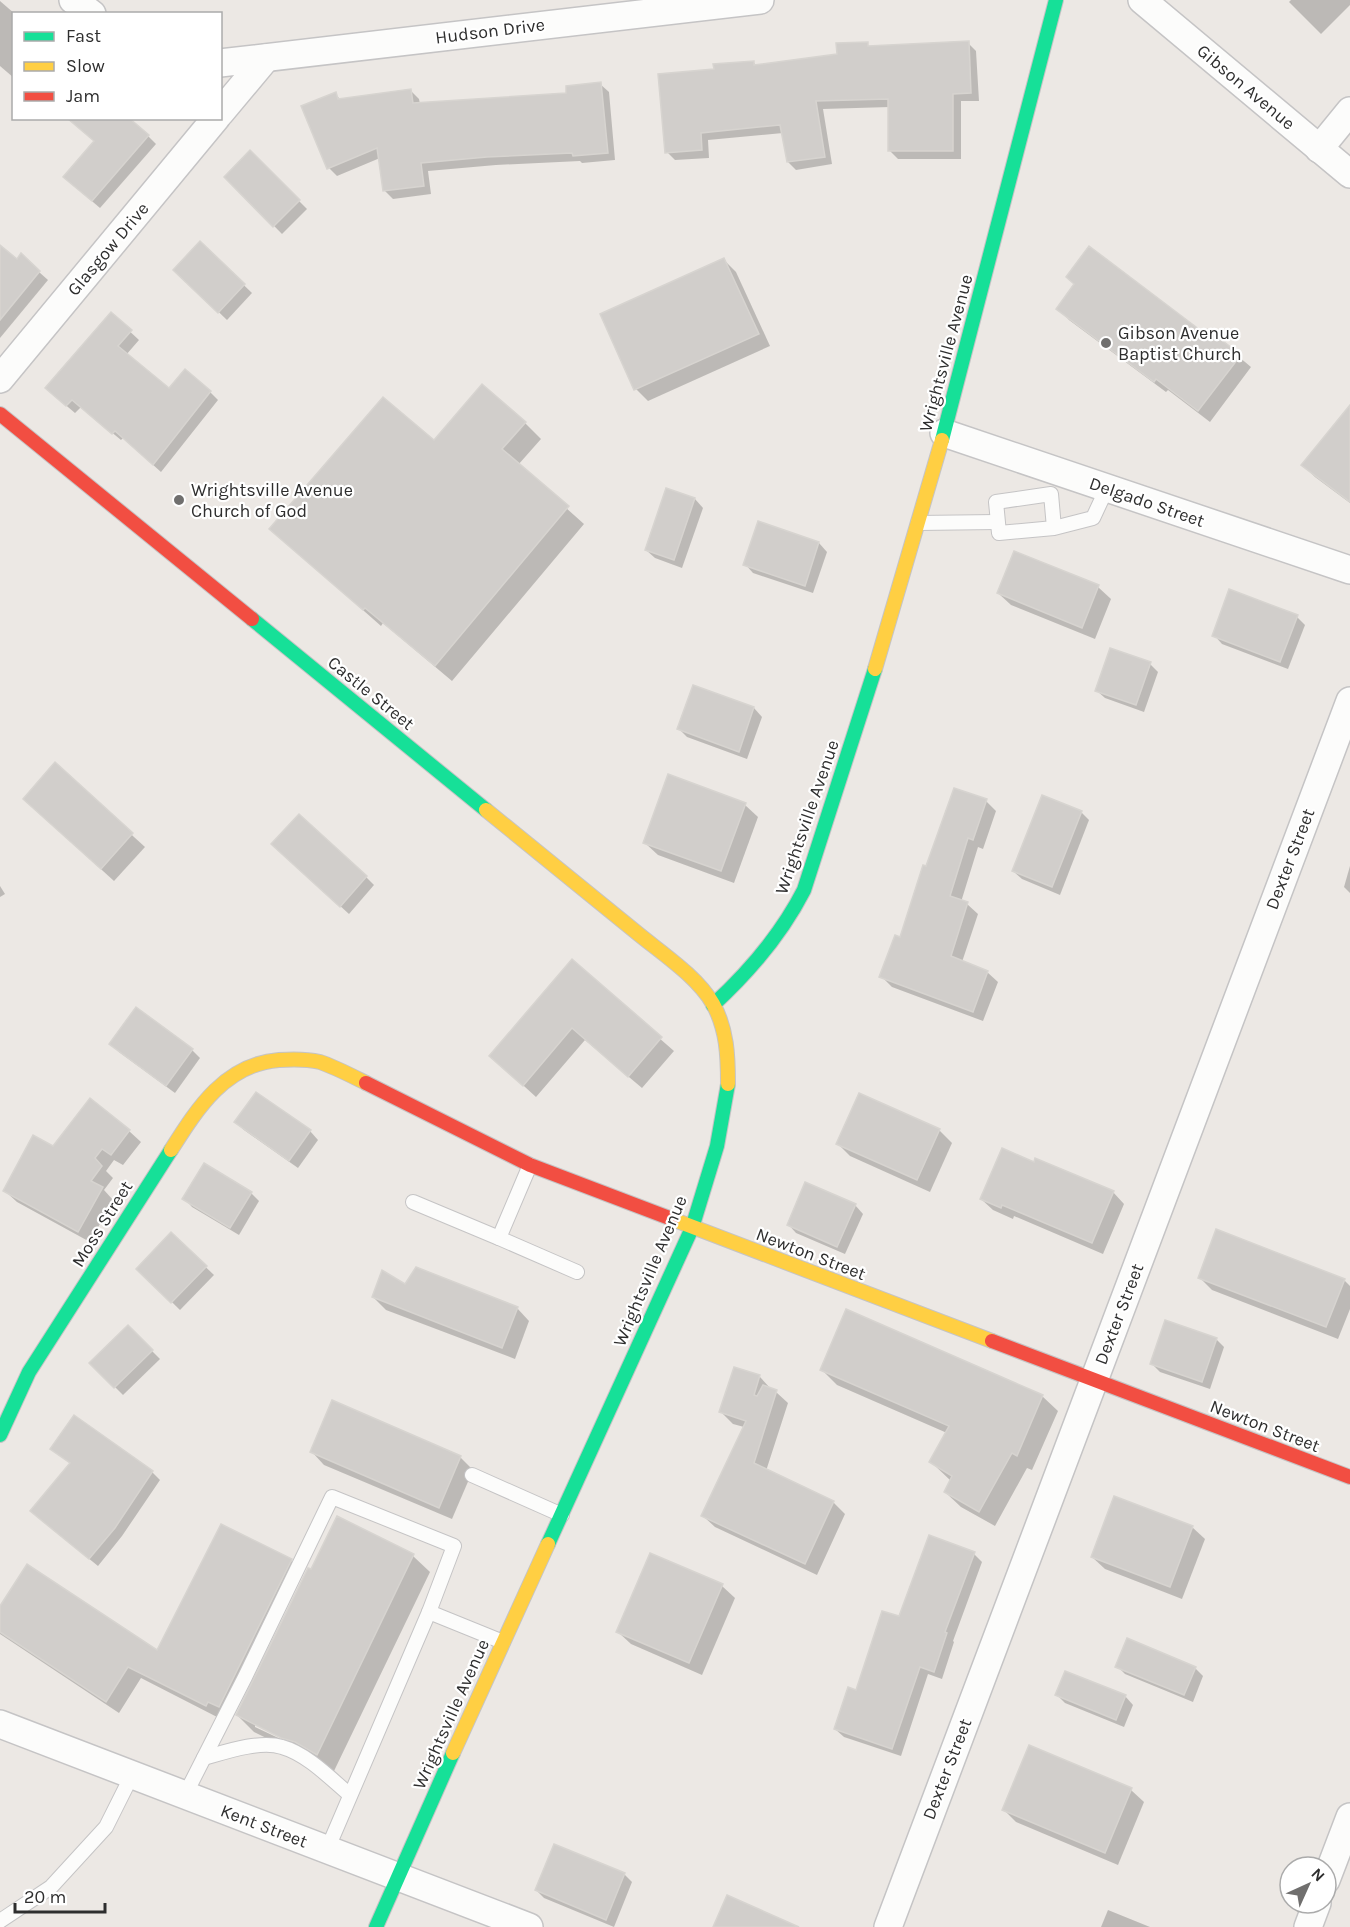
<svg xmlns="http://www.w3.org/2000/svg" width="1350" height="1927" font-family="Karla,sans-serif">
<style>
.shadow{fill:#0003;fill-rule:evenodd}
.building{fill:#d1cecb;stroke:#d7d4d0;stroke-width:1.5}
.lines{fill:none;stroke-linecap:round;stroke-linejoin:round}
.lane-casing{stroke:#c5c4c5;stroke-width:16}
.street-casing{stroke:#c5c4c5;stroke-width:30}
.fast-casing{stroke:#c5c4c5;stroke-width:16}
.slow-casing{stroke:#c5c4c5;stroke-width:16}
.jam-casing{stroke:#c5c4c5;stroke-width:16}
.lane{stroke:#fcfcfb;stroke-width:14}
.street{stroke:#fcfcfb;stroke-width:27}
.fast{stroke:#16e098;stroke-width:14}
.slow{stroke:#ffcf43;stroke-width:14}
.jam{stroke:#f24e42;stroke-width:14}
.poi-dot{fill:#706f6e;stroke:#fff;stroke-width:2}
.labels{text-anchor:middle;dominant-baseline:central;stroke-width:4.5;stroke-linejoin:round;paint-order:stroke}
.street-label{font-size:18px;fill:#2e2e2e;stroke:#fff}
.poi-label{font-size:18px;fill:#2e2e2e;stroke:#fff;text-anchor:start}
</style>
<rect width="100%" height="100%" fill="#ece8e4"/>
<g class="shadow">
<polygon points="1291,0 1350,0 1350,5 1321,34 1289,2"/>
<polygon points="0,1 15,14 14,78 0,66"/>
<polygon points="968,43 976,51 979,101 961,101 961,159 898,159 890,151 890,107 823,109 832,164 796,170 788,162 783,133 708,140 709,158 675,160 667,152 716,70 753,62 757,66 838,55 867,44 871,48"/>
<polygon points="600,84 609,92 615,160 582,163 580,161 496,165 428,171 431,194 393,199 385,191 380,158 337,176 329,168 335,94 341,100 411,91 419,99 420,104 568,94"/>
<polygon points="148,136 156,144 100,208 73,185 96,142"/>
<polygon points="250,152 307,209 282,234 226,177"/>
<polygon points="200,243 252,293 227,320 175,270"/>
<polygon points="0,253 39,272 48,280 0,338"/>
<polygon points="724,260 736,272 770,346 648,401 636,389"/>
<polygon points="1058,308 1204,335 1208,331 1251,367 1210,422 1168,390 1166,392 1069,320"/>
<polygon points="111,314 139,340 126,355 169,390 210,392 218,400 161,472 123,438 121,440 81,407 75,413 55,396"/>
<polygon points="525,423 541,439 518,465 584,524 452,681 383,623 381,626 271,529 434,442"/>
<polygon points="1350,426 1350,503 1315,477 1303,465"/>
<polygon points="667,490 695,499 703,508 682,568 655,558 646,550"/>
<polygon points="759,523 819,543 827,552 813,593 753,573 745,564"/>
<polygon points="1098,587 1111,599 1095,639 1011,605 998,593"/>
<polygon points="1297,617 1305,625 1288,669 1222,644 1214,635"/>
<polygon points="1150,664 1158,672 1144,712 1105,698 1096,690"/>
<polygon points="694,686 754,708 762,717 747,759 687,737 679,729"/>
<polygon points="55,765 145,847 114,881 37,811"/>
<polygon points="986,801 996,811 983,849 978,847 961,902 967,904 978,914 962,962 987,972 998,982 983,1021 892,987 881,976 900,939 927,868"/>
<polygon points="745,805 758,817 734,883 658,855 645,843"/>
<polygon points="1081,812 1089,820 1060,895 1022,879 1013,871"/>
<polygon points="281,852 366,877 374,885 349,914"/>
<polygon points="1350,866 1350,893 1344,887"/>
<polygon points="0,886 5,894 0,897"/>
<polygon points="572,962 674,1051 642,1088 585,1040 536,1097 491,1056"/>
<polygon points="192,1050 200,1058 175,1093 119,1052"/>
<polygon points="236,1122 310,1131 318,1140 298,1168 244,1130"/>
<polygon points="939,1130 952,1143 930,1192 850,1156 838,1144"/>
<polygon points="129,1131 141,1142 123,1165 114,1160 106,1171 113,1178 104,1190 113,1200 90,1242 17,1202 5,1191 53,1148"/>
<polygon points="1035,1164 1113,1192 1124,1204 1103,1254 1014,1216 1013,1219 993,1210 981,1199"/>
<polygon points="251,1193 259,1201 239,1235 192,1207 184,1198"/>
<polygon points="855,1205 863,1214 845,1254 796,1233 788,1224"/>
<polygon points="171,1234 214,1275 180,1310 138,1269"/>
<polygon points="1199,1277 1344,1280 1350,1286 1350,1309 1338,1339 1212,1290"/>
<polygon points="405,1286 517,1308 529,1321 515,1359 386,1310 373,1297"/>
<polygon points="128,1327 160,1359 123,1395 91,1363"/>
<polygon points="1216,1339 1224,1347 1210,1389 1160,1372 1152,1364"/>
<polygon points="735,1369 760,1377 771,1389 776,1392 788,1403 766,1471 834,1503 845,1514 817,1575 715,1527 703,1516 744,1427 733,1424 721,1412"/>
<polygon points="821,1369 1042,1396 1058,1411 1032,1470 1027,1468 995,1526 961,1507 945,1492 951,1481 931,1462 947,1433 837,1385"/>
<polygon points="52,1449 152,1472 160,1480 122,1536 98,1566 40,1519 71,1464"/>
<polygon points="312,1452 460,1457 473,1470 452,1519 324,1465"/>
<polygon points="1192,1527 1205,1539 1182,1599 1105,1569 1092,1557"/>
<polygon points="974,1554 982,1562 953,1641 954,1642 942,1679 928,1674 901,1756 844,1737 835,1729 900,1618"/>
<path d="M413,1556L430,1572L334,1771L313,1758L299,1754L254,1732L237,1715L312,1571ZM255,1723L288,1740L287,1742L255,1727Z"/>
<polygon points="291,1561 303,1573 232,1719 221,1713 219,1718 141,1678 119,1713 0,1634 0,1608 158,1652"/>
<polygon points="722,1586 735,1598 702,1675 631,1644 618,1632"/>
<polygon points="1117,1666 1195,1668 1203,1676 1193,1702 1125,1674"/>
<polygon points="1057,1695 1125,1696 1133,1705 1124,1727 1065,1703"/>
<polygon points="1029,1747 1131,1790 1144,1802 1118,1865 1016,1822 1004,1810"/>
<polygon points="624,1874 632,1882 614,1927 544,1898 536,1890"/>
<polygon points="1108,1910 1150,1927 1101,1927"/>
</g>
<g class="building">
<polygon points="969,41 971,93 953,94 953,151 888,151 888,99 816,101 825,157 787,162 780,125 701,133 702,150 665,153 658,74 714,69 713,64 754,61 754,65 837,54 836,43 868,42 868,46"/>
<polygon points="601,82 608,153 573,156 572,153 487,157 421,163 424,186 383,191 377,148 327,169 301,106 336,92 338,99 411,89 413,103 566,93 566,86"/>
<polygon points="67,118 129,118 149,135 92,201 63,177 94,141"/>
<polygon points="250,150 300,200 273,227 224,177"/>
<polygon points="200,241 245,284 218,313 173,270"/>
<polygon points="0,245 17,259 21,253 40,271 0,320"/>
<polygon points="1089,246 1204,333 1207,329 1241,355 1198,411 1156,379 1154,382 1056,309 1074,284 1066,277"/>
<polygon points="724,258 759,334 634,390 600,314"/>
<polygon points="111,312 132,330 118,346 169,388 185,369 211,391 153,465 115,431 112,434 72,400 66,406 45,388"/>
<polygon points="482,384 526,422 502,449 569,506 435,666 365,608 363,610 269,529 383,397 434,440"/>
<polygon points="1350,405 1350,502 1301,465"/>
<polygon points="666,488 695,498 674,560 645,550"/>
<polygon points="758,521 819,542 805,586 743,565"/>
<polygon points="1014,551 1099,585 1082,628 997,593"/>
<polygon points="1229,589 1298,615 1280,662 1212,636"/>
<polygon points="1110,648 1151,662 1136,705 1095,691"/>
<polygon points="693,685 754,707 739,752 677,729"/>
<polygon points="55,762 133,833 101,869 23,799"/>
<polygon points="668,774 746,803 721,871 643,843"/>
<polygon points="954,788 987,799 973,840 968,838 950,896 968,902 951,956 988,971 973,1012 879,977 895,935 900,937 923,865 926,866"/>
<polygon points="1042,795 1082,811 1052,887 1012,871"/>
<polygon points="299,814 367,876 340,907 271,844"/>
<polygon points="572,959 662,1037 628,1077 572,1028 523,1086 489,1056"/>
<polygon points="136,1007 193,1049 166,1086 109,1044"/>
<polygon points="256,1092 311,1130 289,1161 234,1122"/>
<polygon points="859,1093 940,1129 917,1180 836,1144"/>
<polygon points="90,1098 130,1130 111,1155 102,1149 95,1158 102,1166 91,1181 103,1187 78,1232 3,1191 33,1135 53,1146"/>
<polygon points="1002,1148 1034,1162 1035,1158 1114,1191 1092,1243 1002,1205 1001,1208 980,1199"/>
<polygon points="204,1163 252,1192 230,1228 182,1199"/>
<polygon points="805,1182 856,1204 837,1247 787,1225"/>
<polygon points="1216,1229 1345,1279 1326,1327 1198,1278"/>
<polygon points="171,1232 207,1266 171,1303 136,1269"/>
<polygon points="416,1267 518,1307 502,1348 372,1297 382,1270 405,1284"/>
<polygon points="846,1309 1043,1395 1017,1456 1012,1453 979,1512 944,1492 952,1476 929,1462 949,1426 820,1370"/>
<polygon points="1165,1320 1217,1338 1202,1382 1150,1364"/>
<polygon points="128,1325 153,1350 114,1388 89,1363"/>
<polygon points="734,1367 760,1375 754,1395 757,1396 763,1385 777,1390 754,1463 834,1501 805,1564 701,1516 746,1421 719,1412"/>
<polygon points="332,1400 461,1456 439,1508 310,1452"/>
<polygon points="74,1415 153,1471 115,1528 89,1559 30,1511 70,1463 50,1449"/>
<polygon points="1114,1496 1193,1526 1170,1587 1091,1557"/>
<polygon points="337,1516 414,1554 317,1755 295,1742 281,1738 236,1715 308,1568 311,1569"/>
<polygon points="221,1524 292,1559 219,1707 208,1702 206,1706 128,1667 106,1702 0,1632 0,1606 27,1564 157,1650"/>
<polygon points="929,1535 975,1552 945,1632 947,1633 934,1672 920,1667 892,1749 834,1729 848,1687 856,1690 882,1611 899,1616"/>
<polygon points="650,1553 723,1584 689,1663 616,1632"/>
<polygon points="1127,1638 1196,1667 1184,1695 1115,1667"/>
<polygon points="1065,1671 1126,1695 1116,1720 1055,1695"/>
<polygon points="1029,1745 1132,1788 1105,1853 1002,1810"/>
<polygon points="554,1844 625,1873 606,1920 535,1890"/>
<polygon points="727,1895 799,1927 713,1927"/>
</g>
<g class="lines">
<defs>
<g id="lane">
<polyline points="918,523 997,522"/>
<polyline points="1054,528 1051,494 996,502 999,533 1054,528 1093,518 1107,488"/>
<polyline points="530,1165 499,1238 577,1272"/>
<polyline points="413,1202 499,1238"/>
<polyline points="472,1475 562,1515"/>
<polyline points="429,1612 503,1642"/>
<path d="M204,1758C225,1752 260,1740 282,1747C307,1754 330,1778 350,1795"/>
<polyline points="185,1795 245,1677 332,1497 454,1546 429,1612 327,1850"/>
<polyline points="0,1921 51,1887 106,1827 132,1775"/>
</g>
<g id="street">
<polyline points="73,0 92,14"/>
<polyline points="1142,0 1350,174"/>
<polyline points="220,63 760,0"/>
<polyline points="220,113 266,58"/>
<polyline points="1319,149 1350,111"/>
<polyline points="0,379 216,118"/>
<polyline points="944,433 1350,570"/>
<polyline points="0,1724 529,1927"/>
<polyline points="1326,1880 1350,1817"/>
<polyline points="888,1927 1350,701"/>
<polyline points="1308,1927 1317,1903"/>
</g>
<g id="fast">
<polyline points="942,440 1056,0"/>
<polyline points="252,619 486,810"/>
<path d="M713,1005C750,971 781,935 804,890L875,669"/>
<polyline points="0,1435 29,1372 171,1150"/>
<polyline points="548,1544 692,1228 717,1146 728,1084"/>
<polyline points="376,1927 453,1753"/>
</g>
<g id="slow">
<polyline points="875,669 942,440"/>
<path d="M486,810C536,851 586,891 636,932C660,952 697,976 713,1004C727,1029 728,1056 728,1084"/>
<path d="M171,1150C197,1109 225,1064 279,1060C292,1059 307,1059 320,1062C335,1067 352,1076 366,1083"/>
<polyline points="672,1219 992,1341"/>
<polyline points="453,1753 548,1544"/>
</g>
<g id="jam">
<polyline points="0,414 252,619"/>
<polyline points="366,1083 530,1165 672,1219"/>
<polyline points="992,1341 1350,1477"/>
</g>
</defs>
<use href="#lane" class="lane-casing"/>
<use href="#street" class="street-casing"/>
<use href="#fast" class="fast-casing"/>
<use href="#slow" class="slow-casing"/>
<use href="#jam" class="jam-casing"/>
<use href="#lane" class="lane"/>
<use href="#street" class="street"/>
<use href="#fast" class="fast"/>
<use href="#slow" class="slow"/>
<use href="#jam" class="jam"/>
</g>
<g class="poi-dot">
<circle cx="1106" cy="343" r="6"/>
<circle cx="179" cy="500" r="6"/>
</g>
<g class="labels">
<g class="street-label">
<text transform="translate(490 31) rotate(-7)">Hudson Drive</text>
<text transform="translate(1246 87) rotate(40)">Gibson Avenue</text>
<text transform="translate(108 249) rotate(-50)">Glasgow Drive</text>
<text transform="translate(946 353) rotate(-75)">Wrightsville Avenue</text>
<text transform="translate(1147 502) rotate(19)">Delgado Street</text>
<text transform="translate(371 693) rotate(39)">Castle Street</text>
<text transform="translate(807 817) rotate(-71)">Wrightsville Avenue</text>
<text transform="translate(1290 859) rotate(-69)">Dexter Street</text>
<text transform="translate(102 1224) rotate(-58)">Moss Street</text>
<text transform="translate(811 1254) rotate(21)">Newton Street</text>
<text transform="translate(650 1271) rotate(-67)">Wrightsville Avenue</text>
<text transform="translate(1119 1314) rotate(-69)">Dexter Street</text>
<text transform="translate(1265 1426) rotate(21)">Newton Street</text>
<text transform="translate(451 1714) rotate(-66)">Wrightsville Avenue</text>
<text transform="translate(947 1769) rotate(-69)">Dexter Street</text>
<text transform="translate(264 1826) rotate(21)">Kent Street</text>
</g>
<g class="poi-label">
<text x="1118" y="333">Gibson Avenue<tspan x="1118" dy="21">Baptist Church</tspan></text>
<text x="191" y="490">Wrightsville Avenue<tspan x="191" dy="21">Church of God</tspan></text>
</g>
</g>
<rect x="12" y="12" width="210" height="108" fill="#ffffff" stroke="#ababab" stroke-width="1.5"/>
<rect x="24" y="32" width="30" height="9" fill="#16e098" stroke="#ababab" stroke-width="1.5"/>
<text x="66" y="42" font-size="18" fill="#2e2e2e">Fast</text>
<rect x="24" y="62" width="30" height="9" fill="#ffcf43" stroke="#ababab" stroke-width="1.5"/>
<text x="66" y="72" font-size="18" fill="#2e2e2e">Slow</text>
<rect x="24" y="92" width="30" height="9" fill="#f24e42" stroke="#ababab" stroke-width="1.5"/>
<text x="66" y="102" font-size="18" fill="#2e2e2e">Jam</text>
<g transform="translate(1308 1885) rotate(45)"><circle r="28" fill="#ffffff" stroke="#ababab" stroke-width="1.5"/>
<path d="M0-4.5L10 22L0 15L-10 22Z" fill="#706f6e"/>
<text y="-9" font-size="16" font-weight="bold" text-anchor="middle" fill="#2e2e2e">N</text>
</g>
<path d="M15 1903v9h90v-9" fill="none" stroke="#2e2e2e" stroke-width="3"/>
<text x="24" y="1903" font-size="18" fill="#2e2e2e" stroke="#ffffff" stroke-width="4.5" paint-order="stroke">20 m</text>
</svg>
